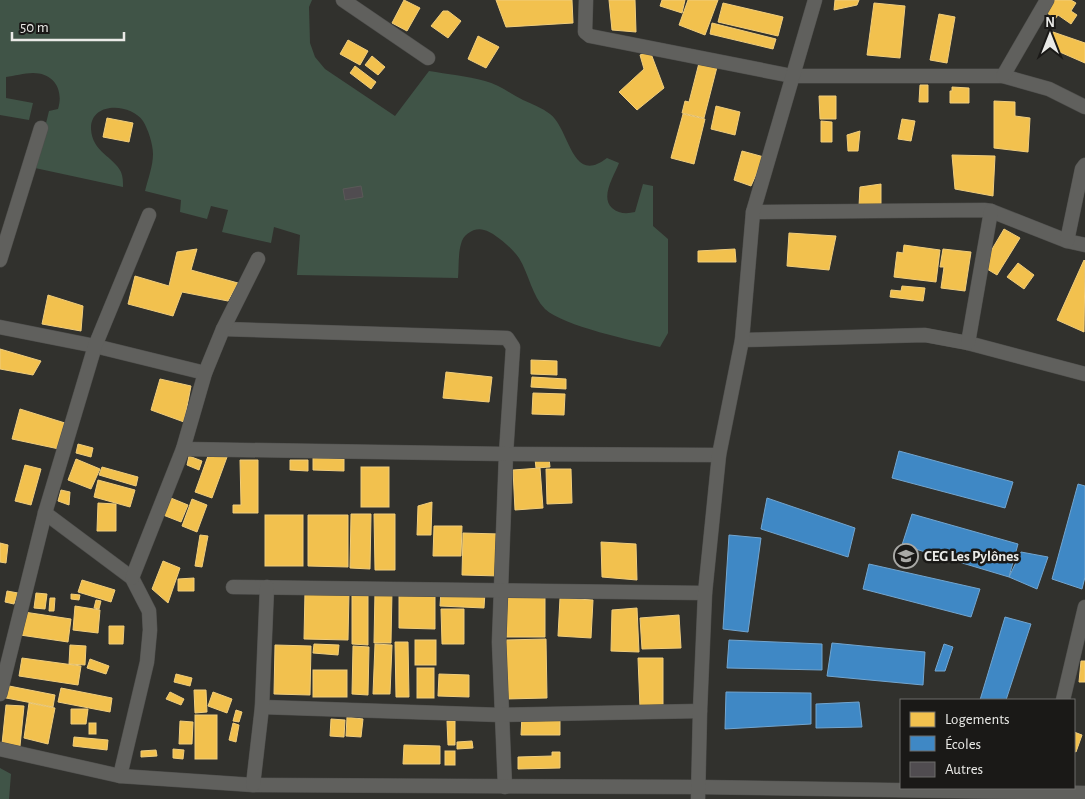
<svg xmlns="http://www.w3.org/2000/svg" width="1085" height="799" font-family="'Alegreya Sans',sans-serif">
<style>
.green{fill:#405447}
.homes{fill:#f2c14e;stroke:#f0cd7c}
.schools{fill:#3f88c5;stroke:#72a5cf}
.building{fill:#504c50;stroke:#5a5958}
.lines{fill:none;stroke-linecap:round;stroke-linejoin:round}
.street-casing{stroke:#4f4f4d;stroke-width:15}
.street{stroke:#60605d;stroke-width:14}
.labels{text-anchor:middle;dominant-baseline:central;stroke-width:5;stroke-linejoin:round;paint-order:stroke}
.poi-label{font-size:15px;font-weight:bold;fill:#eaeae7;stroke:#1a1917;text-anchor:start}
</style>
<rect width="100%" height="100%" fill="#31312d"/>
<g class="green">
<path d="M0,0H312L309,7L310,43L315,57L325,69L395,116L429,71C447,74 467,76 485,81C498,84 511,94 523,100C532,104 542,108 550,114C570,129 571,186 607,158L619,163C614,176 600,197 612,208C619,214 627,214 635,212L643,184L653,186V226L668,239V333L660,347C634,341 563,326 545,309C532,296 529,274 519,258C514,250 494,232 484,230C475,227 463,234 461,244C458,254 459,267 458,278L297,275L300,235L274,227L271,243L222,232L228,210L211,206L207,219L180,212L181,200L145,191C148,179 153,166 153,154C153,144 148,129 143,121C131,103 90,101 91,129C92,152 114,157 121,172C123,177 123,182 123,187L35,168L49,111L58,109C64,90 54,73 33,73C24,73 14,76 6,77V98L33,103L29,120L0,115Z"/>
<polygon points="0,768 11,774 9,799 0,799"/>
</g>
<g class="homes">
<polygon points="404,0 420,8 407,31 392,23"/>
<polygon points="496,0 572,0 573,23 506,27"/>
<polygon points="609,0 635,0 636,32 612,30"/>
<polygon points="662,0 685,0 682,13 660,6"/>
<polygon points="688,0 718,0 705,35 679,25"/>
<polygon points="835,0 859,0 857,5 834,10"/>
<polygon points="1054,0 1071,0 1076,3 1071,11 1077,15 1071,24 1058,15 1055,19 1046,12"/>
<polygon points="723,3 783,17 778,36 718,22"/>
<polygon points="874,3 905,6 900,58 867,55"/>
<polygon points="443,11 448,11 461,21 448,38 431,26"/>
<polygon points="939,14 955,17 947,63 930,60"/>
<polygon points="712,23 776,39 773,49 710,34"/>
<polygon points="1053,32 1085,43 1085,63 1046,46"/>
<polygon points="478,36 499,47 486,68 468,59"/>
<polygon points="348,40 368,51 360,65 340,54"/>
<polygon points="650,51 664,88 637,110 619,92 644,69 640,55"/>
<polygon points="372,56 385,67 378,75 365,65"/>
<polygon points="699,63 717,67 704,118 682,113 685,101 689,102"/>
<polygon points="355,66 376,82 371,89 350,73"/>
<polygon points="920,85 928,85 928,102 919,102"/>
<polygon points="952,87 969,88 969,103 950,103 950,91 952,91"/>
<polygon points="819,96 836,96 836,119 820,119"/>
<polygon points="994,101 1015,102 1015,116 1030,118 1028,152 994,148"/>
<polygon points="716,106 740,112 735,135 711,129"/>
<polygon points="683,114 705,119 694,164 671,158"/>
<polygon points="107,118 133,123 129,142 103,137"/>
<polygon points="902,119 915,121 911,141 898,139"/>
<polygon points="821,121 832,122 832,142 821,142"/>
<polygon points="860,131 858,151 848,151 847,135"/>
<polygon points="742,151 764,157 751,186 734,180"/>
<polygon points="952,155 995,156 993,196 955,189"/>
<polygon points="881,184 881,204 859,206 860,187"/>
<polygon points="1004,229 1020,238 997,275 982,266"/>
<polygon points="789,233 836,236 829,270 787,266"/>
<polygon points="904,245 940,250 936,282 894,277 897,252 903,253"/>
<polygon points="197,249 191,270 238,283 228,301 182,292 173,316 128,304 135,276 169,286 177,252"/>
<polygon points="735,249 736,262 698,262 698,251"/>
<polygon points="943,249 971,252 965,291 941,288 944,267 940,267"/>
<polygon points="1084,260 1085,261 1084,332 1057,320"/>
<polygon points="1018,263 1034,275 1024,289 1007,277"/>
<polygon points="902,286 925,288 923,301 890,297 891,290 901,291"/>
<polygon points="48,295 83,306 81,331 42,324"/>
<polygon points="0,349 41,361 33,375 0,369"/>
<polygon points="531,360 557,361 557,375 531,374"/>
<polygon points="446,372 492,377 489,402 443,398"/>
<polygon points="532,377 566,379 566,389 531,387"/>
<polygon points="160,379 191,386 184,422 151,410"/>
<polygon points="533,393 565,394 564,415 532,414"/>
<polygon points="20,409 65,423 59,449 12,439"/>
<polygon points="78,444 93,448 91,457 76,453"/>
<polygon points="189,456 202,461 199,470 187,465"/>
<polygon points="208,456 227,457 212,498 195,492"/>
<polygon points="313,458 344,459 344,471 313,470"/>
<polygon points="549,458 550,467 536,468 535,459"/>
<polygon points="76,459 100,469 91,489 68,480"/>
<polygon points="240,460 258,460 258,513 233,513 233,505 241,505"/>
<polygon points="290,460 308,460 308,471 290,470"/>
<polygon points="25,465 41,469 31,505 15,501"/>
<polygon points="102,467 138,477 136,486 99,475"/>
<rect x="361" y="467" width="28" height="40"/>
<polygon points="540,468 543,508 515,510 513,470"/>
<polygon points="546,469 571,469 572,503 547,504"/>
<polygon points="98,480 135,490 130,507 94,497"/>
<polygon points="61,490 70,492 69,505 58,501"/>
<polygon points="166,496 188,505 181,522 158,513"/>
<polygon points="192,499 207,505 197,532 182,526"/>
<polygon points="432,502 431,535 417,535 418,506"/>
<polygon points="98,503 116,504 116,531 97,531"/>
<polygon points="351,514 371,514 370,569 350,568"/>
<polygon points="374,514 395,514 395,570 375,570"/>
<rect x="265" y="515" width="38" height="51"/>
<polygon points="308,515 348,515 348,567 308,566"/>
<polygon points="434,526 462,526 461,556 433,556"/>
<polygon points="463,533 500,534 500,576 462,575"/>
<polygon points="200,535 208,536 202,567 195,566"/>
<polygon points="601,542 636,544 637,580 602,577"/>
<polygon points="0,543 8,545 6,563 0,562"/>
<polygon points="163,561 180,568 168,603 152,589"/>
<polygon points="194,578 194,591 178,591 178,579"/>
<polygon points="82,580 115,590 111,602 78,592"/>
<polygon points="441,590 485,592 484,608 440,606"/>
<polygon points="7,591 18,593 14,604 5,602"/>
<polygon points="305,591 349,592 348,640 304,639"/>
<polygon points="375,591 392,591 391,643 374,643"/>
<polygon points="36,593 47,594 45,609 34,608"/>
<polygon points="71,594 80,595 79,600 71,599"/>
<polygon points="352,594 368,594 368,645 352,644"/>
<polygon points="399,594 435,595 435,629 399,628"/>
<polygon points="506,595 545,595 545,637 505,637"/>
<polygon points="50,598 55,598 54,611 49,611"/>
<polygon points="560,598 593,600 591,638 558,636"/>
<polygon points="96,600 101,601 99,609 94,608"/>
<polygon points="75,606 100,610 98,633 73,630"/>
<polygon points="637,608 639,652 611,651 612,610"/>
<polygon points="441,609 464,609 464,644 442,644"/>
<polygon points="24,612 71,619 68,642 20,635"/>
<polygon points="679,615 681,648 642,649 640,618"/>
<polygon points="109,626 124,626 123,644 109,644"/>
<polygon points="546,639 547,698 506,699 505,640"/>
<rect x="415" y="640" width="21" height="25"/>
<polygon points="395,642 408,642 409,697 396,697"/>
<polygon points="314,644 339,645 338,655 313,653"/>
<polygon points="375,644 392,645 390,694 373,694"/>
<polygon points="70,645 86,646 85,665 69,664"/>
<polygon points="275,645 311,646 310,695 274,694"/>
<polygon points="353,646 369,647 368,695 352,694"/>
<polygon points="22,658 81,666 78,685 19,676"/>
<polygon points="638,658 663,658 663,705 640,708"/>
<polygon points="90,659 109,666 106,674 87,668"/>
<polygon points="1081,661 1085,661 1085,682 1079,682"/>
<rect x="417" y="668" width="17" height="30"/>
<rect x="313" y="670" width="34" height="27"/>
<polygon points="176,674 192,678 190,686 174,682"/>
<polygon points="439,674 469,675 469,697 438,696"/>
<polygon points="4,685 55,695 53,707 1,697"/>
<polygon points="61,688 112,698 110,712 58,702"/>
<polygon points="194,690 206,690 207,712 195,713"/>
<polygon points="170,692 184,699 181,705 166,699"/>
<polygon points="213,692 232,699 227,713 208,706"/>
<polygon points="29,703 55,708 48,744 24,738"/>
<polygon points="6,705 24,706 20,746 2,744"/>
<polygon points="71,709 88,709 86,724 71,724"/>
<polygon points="236,710 242,712 239,722 233,721"/>
<rect x="195" y="715" width="22" height="44"/>
<polygon points="522,716 560,717 560,735 521,735"/>
<polygon points="347,717 363,719 361,737 346,736"/>
<polygon points="331,719 345,720 344,737 330,736"/>
<polygon points="180,721 193,722 192,744 179,744"/>
<polygon points="447,721 455,721 455,745 448,745"/>
<rect x="89" y="723" width="7" height="11"/>
<polygon points="233,723 239,725 236,742 229,740"/>
<polygon points="1074,732 1082,735 1076,752 1074,751"/>
<polygon points="74,737 108,740 107,750 73,746"/>
<polygon points="472,741 473,748 457,749 457,742"/>
<polygon points="404,745 440,746 440,764 403,764"/>
<polygon points="173,749 184,750 183,759 173,758"/>
<polygon points="156,750 157,756 141,757 141,751"/>
<rect x="445" y="751" width="10" height="14"/>
<polygon points="552,752 560,752 560,768 518,769 518,757 552,756"/>
</g>
<g class="schools">
<polygon points="899,451 1013,482 1005,508 892,478"/>
<polygon points="1078,484 1085,486 1085,577 1082,589 1052,579"/>
<polygon points="767,498 855,528 848,557 761,529"/>
<polygon points="912,514 1018,544 1009,577 902,545"/>
<polygon points="729,535 761,538 748,632 723,629"/>
<polygon points="1021,552 1048,557 1037,589 1009,577"/>
<polygon points="869,564 980,589 971,617 863,589"/>
<polygon points="1005,617 1031,624 1006,700 980,700"/>
<polygon points="729,640 822,644 822,670 727,668"/>
<polygon points="832,643 925,652 923,685 827,676"/>
<polygon points="944,644 953,647 945,671 935,671"/>
<polygon points="726,692 811,693 811,724 725,729"/>
<polygon points="859,702 862,727 816,728 816,704"/>
</g>
<polygon class="building" points="361,186 363,197 345,200 343,189"/>
<g class="lines">
<defs>
<g id="street">
<polyline points="343,0 428,58"/>
<polyline points="586,0 585,32 590,36 792,76 1003,76 1049,89 1085,107"/>
<polyline points="1003,76 1047,0"/>
<polyline points="753,212 984,210 991,211 1067,241 1085,245"/>
<polyline points="1067,241 1082,169 1085,165"/>
<polyline points="0,260 41,128"/>
<polyline points="0,327 95,346 205,373"/>
<polyline points="223,329 507,338 513,347 506,454 499,642 505,787"/>
<polyline points="742,340 925,335 968,343 1085,374"/>
<polyline points="968,343 991,211"/>
<polyline points="183,449 506,454 719,455"/>
<polyline points="45,513 132,578 149,611 150,630 147,662 120,776"/>
<polyline points="132,578 183,449 205,373 223,329 258,259"/>
<polyline points="233,587 705,593"/>
<polyline points="0,694 45,513 95,346 149,215"/>
<polyline points="1063,700 1085,607"/>
<polyline points="262,707 501,715 700,711"/>
<polyline points="0,749 120,776 253,785 698,787 1085,793"/>
<polyline points="253,785 262,707 267,587"/>
<polyline points="698,799 700,711 705,593 719,455 742,340 753,212 815,0"/>
</g>
</defs>
<use href="#street" class="street-casing"/>
<use href="#street" class="street"/>
</g>
<defs>
<symbol id="university-ring" viewBox="-11 -11 22 22"><circle r="9.5" fill="#1a1917" stroke="#a9a9a6" stroke-width="1.5"/><path d="M0-5L7-2L0 1L-7-2ZM-4 1L0 2.5L4 1V4Q0 6-4 4Z" fill="#a9a9a6"/></symbol>
</defs>
<g fill-rule="evenodd">
<use href="#university-ring" x="892" y="542" width="28" height="28"/>
</g>
<g class="labels">
<g class="poi-label">
<text x="924" y="556">CEG Les Pylônes</text>
</g>
</g>
<rect x="900" y="699" width="175" height="90" fill="#1a1917" stroke="#6d6d6a"/>
<rect x="910" y="712" width="25" height="15" fill="#f2c14e" stroke="#6d6d6a"/>
<text x="945" y="724" font-size="15" fill="#eaeae7">Logements</text>
<rect x="910" y="736" width="25" height="15" fill="#3f88c5" stroke="#6d6d6a"/>
<text x="945" y="749" font-size="15" fill="#eaeae7">Écoles</text>
<rect x="910" y="762" width="25" height="15" fill="#504c50" stroke="#6d6d6a"/>
<text x="945" y="774" font-size="15" fill="#eaeae7">Autres</text>
<g transform="translate(1050 35)" stroke="#1a1917" stroke-width="4" paint-order="stroke">
<path d="M0-4L9 19L0 12L-9 19Z" fill="#eaeae7"/>
<text y="-8" font-size="14" font-weight="bold" text-anchor="middle" fill="#eaeae7">N</text>
</g>
<path d="M12 32v8h112v-8" fill="none" stroke="#eaeae7" stroke-width="2.5"/>
<text x="20" y="32" font-size="15" fill="#eaeae7" stroke="#1a1917" stroke-width="4" paint-order="stroke">50 m</text>
</svg>
